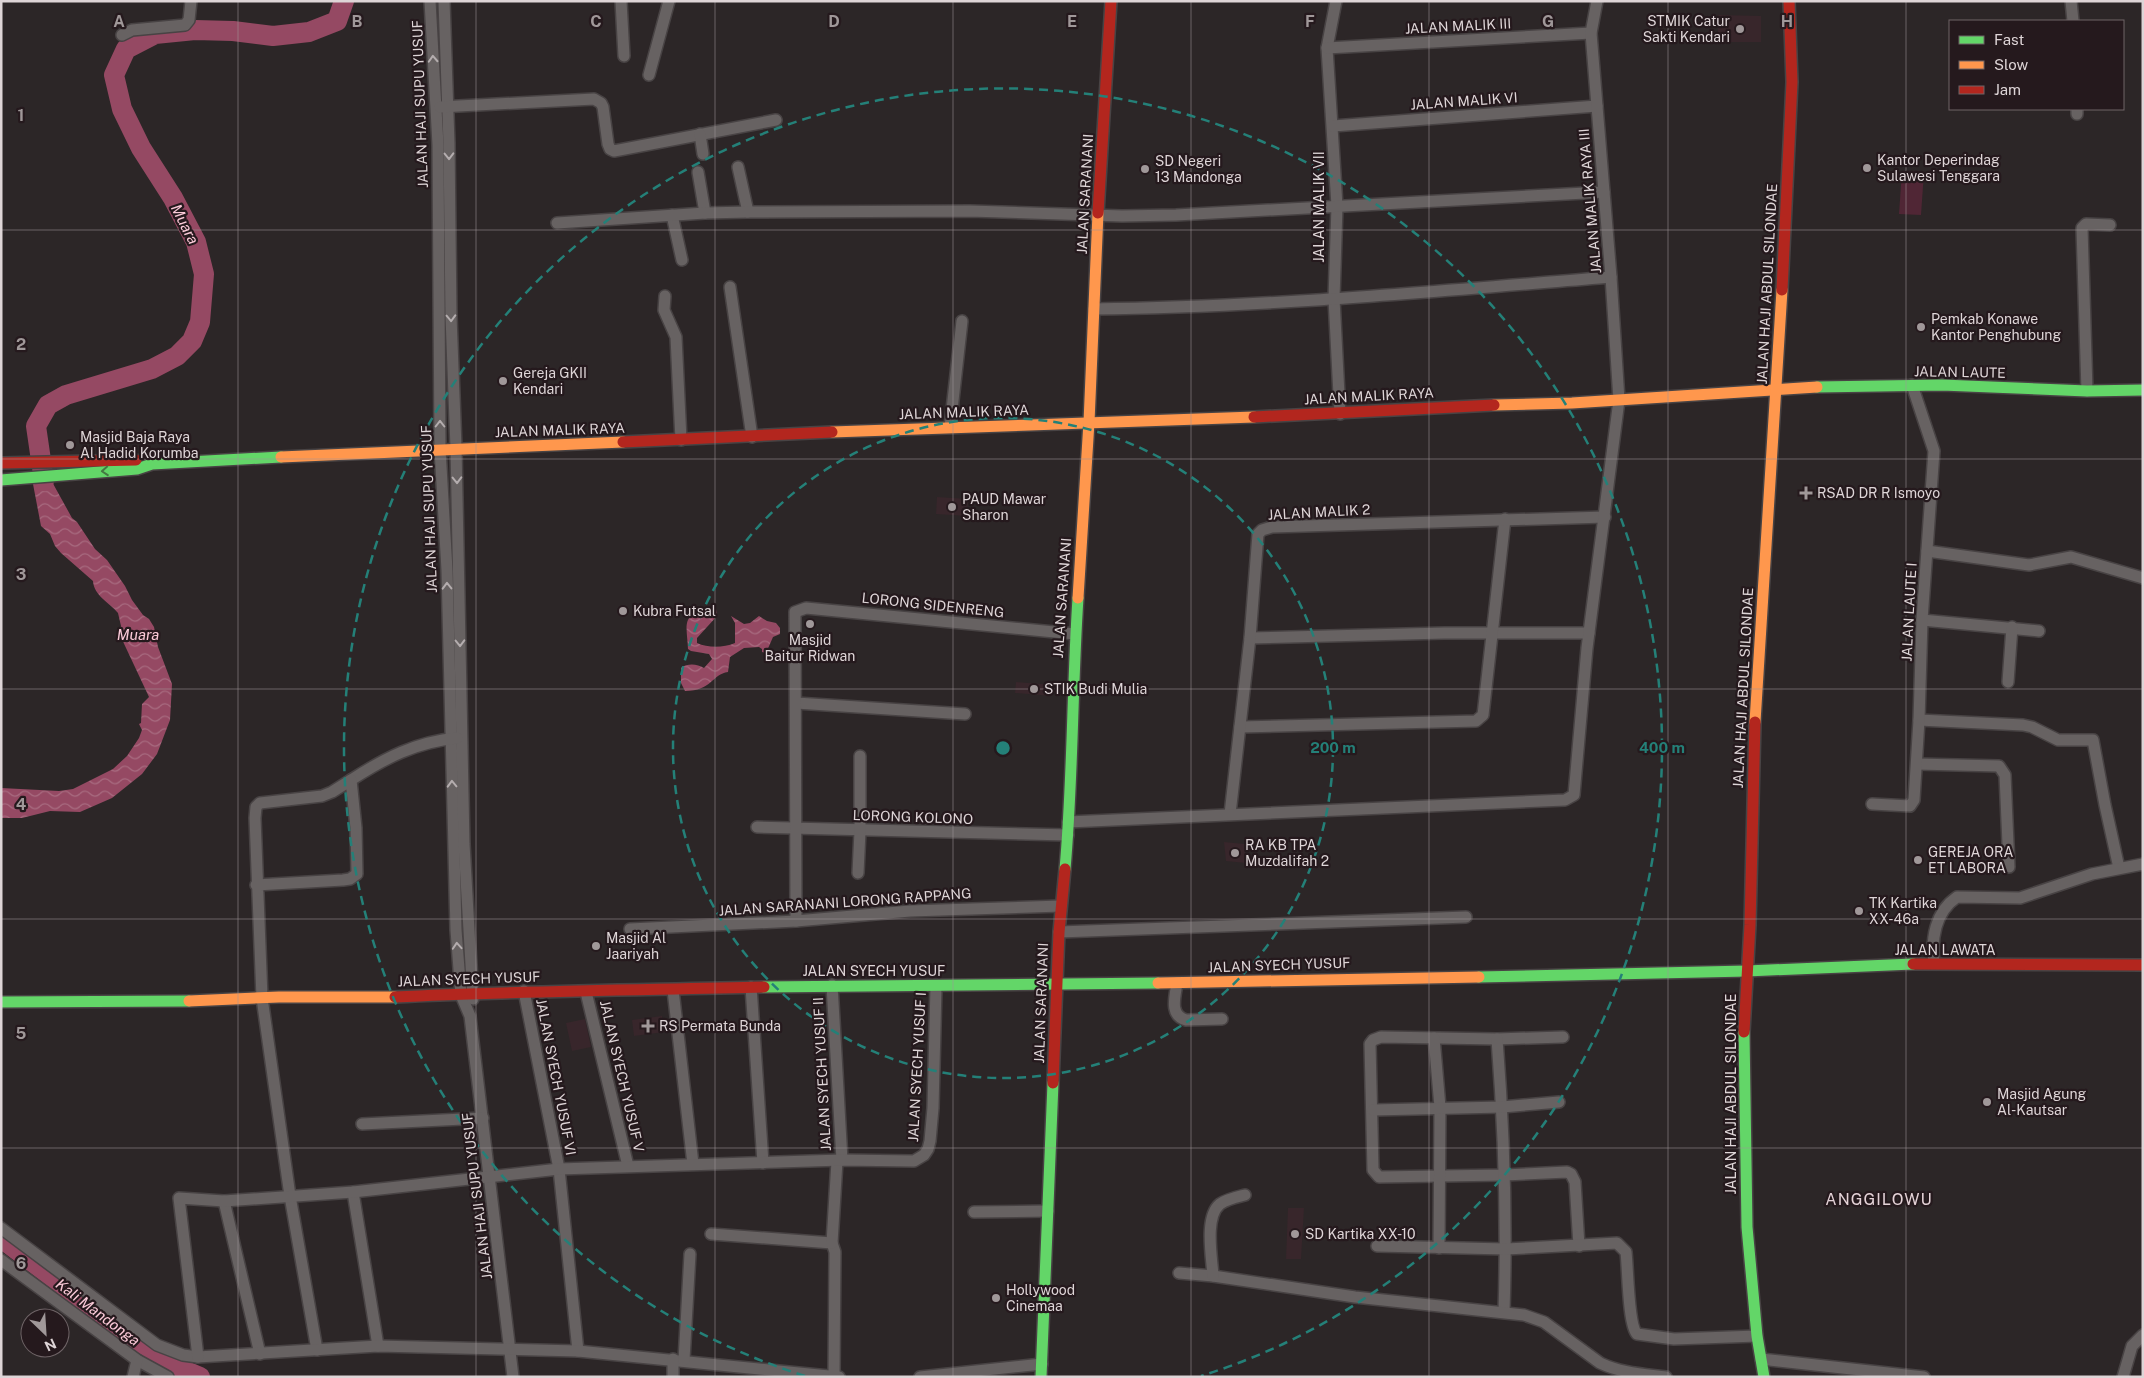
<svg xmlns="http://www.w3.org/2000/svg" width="2144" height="1378" font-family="'Public Sans',sans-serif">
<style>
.built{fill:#38262b}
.pitch{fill:#502635}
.water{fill:url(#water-waves)}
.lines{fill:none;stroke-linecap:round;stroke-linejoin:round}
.river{stroke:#954963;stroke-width:20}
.street-casing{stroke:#484344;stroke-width:14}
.fast-casing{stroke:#484344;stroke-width:14}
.slow-casing{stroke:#484344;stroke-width:14}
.jam-casing{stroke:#484344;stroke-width:14}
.street{stroke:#676262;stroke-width:11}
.fast{stroke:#63d668;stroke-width:11}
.slow{stroke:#ff974d;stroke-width:11}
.jam{stroke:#b3261e;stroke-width:11}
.oneway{stroke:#b4adae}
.oneway2{stroke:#447842}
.grid{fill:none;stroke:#a09899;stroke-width:1;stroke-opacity:0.55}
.ring{fill:none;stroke:#248078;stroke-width:2.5;stroke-dasharray:9 6}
.poi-dot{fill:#a09899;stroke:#25191d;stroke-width:2}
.labels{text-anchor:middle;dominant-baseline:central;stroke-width:4.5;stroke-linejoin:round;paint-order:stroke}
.poi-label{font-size:14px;fill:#ded5d7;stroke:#25191d;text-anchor:start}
.street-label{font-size:14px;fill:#ded5d7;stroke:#25191d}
.water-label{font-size:15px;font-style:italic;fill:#fbcad8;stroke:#25191d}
.quarter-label{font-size:16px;letter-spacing:1px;fill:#e4d2d7;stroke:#25191d}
.grid-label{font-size:16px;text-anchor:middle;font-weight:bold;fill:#a09899;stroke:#25191d;stroke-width:4.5;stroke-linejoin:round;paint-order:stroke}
.centre{fill:#248078;stroke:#25191d;stroke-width:2.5}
.ring-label{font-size:15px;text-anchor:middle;font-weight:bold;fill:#248078;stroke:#25191d;stroke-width:4.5;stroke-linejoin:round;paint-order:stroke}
</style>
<defs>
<pattern id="water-waves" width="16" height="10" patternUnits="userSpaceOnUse" patternTransform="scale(1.25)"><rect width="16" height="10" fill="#954963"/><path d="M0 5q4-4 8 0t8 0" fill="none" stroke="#a86b80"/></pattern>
</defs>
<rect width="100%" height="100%" fill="#2c2627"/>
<g class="built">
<polygon points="1718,15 1761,16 1761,42 1718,42"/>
<polygon points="937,497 968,499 967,516 936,514"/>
<polygon points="1016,682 1053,685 1052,696 1015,693"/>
<polygon points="1224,842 1244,844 1246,863 1226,861"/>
<polygon points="662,1016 664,1032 634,1036 632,1020"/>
<polygon points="585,1019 591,1047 572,1051 566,1023"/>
<polygon points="1288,1208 1304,1208 1301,1259 1286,1259"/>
</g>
<polygon class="pitch" points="1902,171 1924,172 1921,215 1899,214"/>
<g class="water">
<path d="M51,480L72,518L77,522L95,549L107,560L125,586L132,600L143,615L149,619L154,627L158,647L172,684L170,720L157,754L142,774L112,798L80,812L50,811L22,818H2L1,788L59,791L73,789L113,769L127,756L139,738L142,730L139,724L141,723L142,704L149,697L119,633L121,626L118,613C109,602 94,596 93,581L61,553L55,546L50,534L41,526L33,484Z"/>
<path d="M710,609H716L717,616L697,638V643C708,648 723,648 735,643V623L731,616L744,624L750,623L759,616L767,621L776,623L780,628V634L773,637L766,653L762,652V649L759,647L744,648L730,657L728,672C712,674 712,691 685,691L681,683V668C688,663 697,664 704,668L712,659L709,654L691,651L688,649C687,626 680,613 710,609Z"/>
</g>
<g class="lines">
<g class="river">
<polyline points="44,481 36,426 48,405 66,395 152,369 177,356 192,341 200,322 204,274 196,242 173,198 141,148 122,109 114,75 126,49 155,34 195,30 233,31 273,36 309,32 337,21 344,1"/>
<polyline points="1,1238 162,1361 200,1377"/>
</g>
<defs>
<g id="street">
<polyline points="430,1 438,145 440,449 447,570 456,930 461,995 470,1016 513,1377"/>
<polyline points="444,1 449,143 451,316 456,448 464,844 473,999"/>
<polyline points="621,1 624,56"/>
<polyline points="1336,1 1327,48 1337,206 1334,299 1340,414"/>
<polyline points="2071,1 2073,21"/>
<polyline points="122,35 132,30 185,25 189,20 191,1"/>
<polyline points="1327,48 1591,33"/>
<polyline points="649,75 669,1"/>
<polyline points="440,107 594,99 601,103 603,107 608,144 610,149 614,151 776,120"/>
<polyline points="2077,109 2077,114"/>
<polyline points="1333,126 1597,106"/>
<polyline points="700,134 703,154"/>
<polyline points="738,167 748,212"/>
<polyline points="698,172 705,213"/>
<polyline points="672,215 682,260"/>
<polyline points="557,223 705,213 748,212 970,211 1122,216 1176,215 1604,192"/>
<polyline points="730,287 752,437"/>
<polyline points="665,296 664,310 676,337 681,440"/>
<path d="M1094,309C1267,307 1439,291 1611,277"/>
<polyline points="2087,391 2082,228 2086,224 2110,225"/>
<polyline points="950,427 962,321"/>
<polyline points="1927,551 2029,565 2071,557 2143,578"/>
<polyline points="1922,620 2039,631"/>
<polyline points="1250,638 1444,633 1589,633"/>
<polyline points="2008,682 2012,627"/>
<polyline points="796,703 965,714"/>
<polyline points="1919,720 2023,725 2032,727 2058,740 2093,740 2105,805 2119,868"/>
<polyline points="1240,727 1476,721 1483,715 1505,519"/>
<polyline points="1917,764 1999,766 2005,775 2009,867"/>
<path d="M351,780C385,758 416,742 457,738"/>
<polyline points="1872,804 1910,806 1914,800 1919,720 1922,620 1934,451 1912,385"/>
<polyline points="1230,814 1250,638 1258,534 1262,530 1272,527 1605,517"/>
<polyline points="1068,822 1565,800 1574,795 1587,648 1619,400 1611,277 1591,33 1597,1"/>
<polyline points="757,827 1068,835"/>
<polyline points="858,873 860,831 860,756"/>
<polyline points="256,885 343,880 350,879 357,874 356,828 351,780 332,792 322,796 260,803 256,807 255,818 262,998 290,1196 317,1350"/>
<polyline points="796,921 795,612 806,608 1075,634"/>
<polyline points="630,929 796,921 910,911 1061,906"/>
<polyline points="1059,932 1466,917"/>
<path d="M1934,963C1931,939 1935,912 1957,897L2020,898L2092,874L2143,864"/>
<path d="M1177,983C1175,997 1169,1015 1186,1020L1222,1019"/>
<polyline points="832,985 842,1160"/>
<polyline points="751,987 763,1163"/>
<polyline points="673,990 693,1164"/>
<polyline points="524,991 559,1169 578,1351"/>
<polyline points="586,992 628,1166"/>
<polyline points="1563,1037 1497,1039 1381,1037 1373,1040 1370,1044 1373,1170 1379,1177 1504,1175 1567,1172 1571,1174 1575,1182 1579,1246"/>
<polyline points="1434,1038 1440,1107 1439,1248"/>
<path d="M1497,1039C1504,1130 1507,1221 1504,1312"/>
<polyline points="1373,1110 1502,1107 1559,1102"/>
<polyline points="362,1124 483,1118"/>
<polyline points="353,1192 378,1346"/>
<polyline points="224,1201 260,1354"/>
<polyline points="974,1212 1048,1211"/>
<polyline points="1,1228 157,1345 183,1355 198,1357 378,1346 578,1351 839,1377"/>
<polyline points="711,1234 832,1243 835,1252 834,1376"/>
<polyline points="832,1243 837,1161"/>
<path d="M1377,1246L1506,1249L1617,1243L1626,1252C1628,1268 1628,1325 1637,1334L1674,1339L1757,1336"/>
<polyline points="1,1260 137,1360 168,1377"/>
<path d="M1179,1273L1213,1276L1355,1297L1524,1315L1544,1322L1600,1363C1621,1373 1642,1374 1666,1377"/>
<path d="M1213,1276C1212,1258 1204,1217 1220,1204C1227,1199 1237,1197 1245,1195"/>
<polyline points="198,1357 179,1198 224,1201 353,1192 559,1169 842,1160 914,1161 924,1155 928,1149 930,1141 933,1108 936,986"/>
<polyline points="1761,1359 1924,1377"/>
<polyline points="684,1360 690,1254"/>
<polyline points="133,1377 137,1360"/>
<polyline points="673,1377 673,1359"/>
<polyline points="920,1377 1042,1364"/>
<polyline points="2123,1377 2132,1346 2143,1335"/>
</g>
<g id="fast">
<polyline points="1817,387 1942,385 2087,391 2143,390"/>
<polyline points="1,480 137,469 152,464 281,457"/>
<path d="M1065,869C1073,779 1072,688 1078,598"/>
<polyline points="1479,977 1747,971 1913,964"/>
<polyline points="764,987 1158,983"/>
<polyline points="1,1002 189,1001"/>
<polyline points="1744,1032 1747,1227 1757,1336 1764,1377"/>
<polyline points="1041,1377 1053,1083"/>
</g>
<g id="slow">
<polyline points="1494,405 1572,403 1817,387"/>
<polyline points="832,432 1254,417"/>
<polyline points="281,457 623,442"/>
<polyline points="1078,598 1089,422 1098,213"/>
<polyline points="1755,722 1782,290"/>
<polyline points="1158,983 1479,977"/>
<polyline points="189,1001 279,997 395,997"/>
</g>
<g id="jam">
<polyline points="1098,213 1111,1"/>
<polyline points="1782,290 1792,82 1789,1"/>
<polyline points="1254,417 1494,405"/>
<polyline points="623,442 832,432"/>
<polyline points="1,463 136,460"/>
<polyline points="1913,964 2143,965"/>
<path d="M395,997C518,991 641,990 764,987"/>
<polyline points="1744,1032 1750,925 1755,722"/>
<polyline points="1053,1083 1059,932 1065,869"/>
</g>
</defs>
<use href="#street" class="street-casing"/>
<use href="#fast" class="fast-casing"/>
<use href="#slow" class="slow-casing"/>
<use href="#jam" class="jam-casing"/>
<use href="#street" class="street"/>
<use href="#fast" class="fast"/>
<use href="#slow" class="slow"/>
<use href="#jam" class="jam"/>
</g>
<defs><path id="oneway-chevron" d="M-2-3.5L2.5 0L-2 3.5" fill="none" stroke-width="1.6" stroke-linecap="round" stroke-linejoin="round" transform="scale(1.25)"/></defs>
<g class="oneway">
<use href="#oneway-chevron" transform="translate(433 59) rotate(-93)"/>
<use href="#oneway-chevron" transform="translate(449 156) rotate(89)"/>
<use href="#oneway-chevron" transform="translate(451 318) rotate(88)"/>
<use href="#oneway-chevron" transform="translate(440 424) rotate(-90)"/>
<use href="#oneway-chevron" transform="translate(457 480) rotate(89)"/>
<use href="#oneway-chevron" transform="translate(447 586) rotate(-91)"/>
<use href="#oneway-chevron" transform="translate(460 643) rotate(89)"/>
<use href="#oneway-chevron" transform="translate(452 784) rotate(-92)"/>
<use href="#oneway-chevron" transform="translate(457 946) rotate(-94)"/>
</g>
<use class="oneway2" href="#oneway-chevron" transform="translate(105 471) rotate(176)"/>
<path class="grid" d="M238,1V1377M476,1V1377M715,1V1377M953,1V1377M1191,1V1377M1429,1V1377M1668,1V1377M1906,1V1377M1,230H2143M1,459H2143M1,689H2143M1,919H2143M1,1148H2143"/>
<g class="ring">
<circle cx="1003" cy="748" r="330"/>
<path d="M805 1376A659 659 0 1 1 1201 1376"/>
</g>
<g class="poi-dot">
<circle cx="1740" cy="29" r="5"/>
<circle cx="1867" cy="168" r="5"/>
<circle cx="1145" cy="169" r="5"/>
<circle cx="1921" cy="327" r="5"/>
<circle cx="503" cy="381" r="5"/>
<circle cx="70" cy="445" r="5"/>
<path d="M1803.5 485.5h5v5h5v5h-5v5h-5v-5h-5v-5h5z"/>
<circle cx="952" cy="507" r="5"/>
<circle cx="623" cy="611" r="5"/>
<circle cx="810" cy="624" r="5"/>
<circle cx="1034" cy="689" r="5"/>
<circle cx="1235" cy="853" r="5"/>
<circle cx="1918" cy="860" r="5"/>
<circle cx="1859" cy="911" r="5"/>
<circle cx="596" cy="946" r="5"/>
<path d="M645.5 1018.5h5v5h5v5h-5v5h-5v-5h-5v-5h5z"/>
<circle cx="1987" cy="1102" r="5"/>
<circle cx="1295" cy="1234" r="5"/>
<circle cx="996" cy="1298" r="5"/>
</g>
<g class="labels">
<g class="poi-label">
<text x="1730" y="21" text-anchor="end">STMIK Catur<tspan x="1730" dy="16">Sakti Kendari</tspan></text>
<text x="1877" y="160">Kantor Deperindag<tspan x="1877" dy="16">Sulawesi Tenggara</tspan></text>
<text x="1155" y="161">SD Negeri<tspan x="1155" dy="16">13 Mandonga</tspan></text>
<text x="1931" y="319">Pemkab Konawe<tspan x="1931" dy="16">Kantor Penghubung</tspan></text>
<text x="513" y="373">Gereja GKII<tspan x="513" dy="16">Kendari</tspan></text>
<text x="80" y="437">Masjid Baja Raya<tspan x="80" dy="16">Al Hadid Korumba</tspan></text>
<text x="1817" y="493">RSAD DR R Ismoyo</text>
<text x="962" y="499">PAUD Mawar<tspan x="962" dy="16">Sharon</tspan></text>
<text x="633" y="611">Kubra Futsal</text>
<text x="810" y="640" text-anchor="middle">Masjid<tspan x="810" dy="16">Baitur Ridwan</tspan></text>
<text x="1044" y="689">STIK Budi Mulia</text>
<text x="1245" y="845">RA KB TPA<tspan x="1245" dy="16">Muzdalifah 2</tspan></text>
<text x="1928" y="852">GEREJA ORA<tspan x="1928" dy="16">ET LABORA</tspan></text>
<text x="1869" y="903">TK Kartika<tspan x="1869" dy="16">XX-46a</tspan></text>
<text x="606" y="938">Masjid Al<tspan x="606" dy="16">Jaariyah</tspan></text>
<text x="659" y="1026">RS Permata Bunda</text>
<text x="1997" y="1094">Masjid Agung<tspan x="1997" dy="16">Al-Kautsar</tspan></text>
<text x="1305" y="1234">SD Kartika XX-10</text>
<text x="1006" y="1290">Hollywood<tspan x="1006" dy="16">Cinemaa</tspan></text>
</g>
<g class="street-label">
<text transform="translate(1458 26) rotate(-3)">JALAN MALIK III</text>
<text transform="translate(1464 101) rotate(-4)">JALAN MALIK VI</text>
<text transform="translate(420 104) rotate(-92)">JALAN HAJI SUPU YUSUF</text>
<text transform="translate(1085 194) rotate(-87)">JALAN SARANANI</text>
<text transform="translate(1590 201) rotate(-95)">JALAN MALIK RAYA III</text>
<text transform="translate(1319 207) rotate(-90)">JALAN MALIK VII</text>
<text transform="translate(1767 284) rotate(-87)">JALAN HAJI ABDUL SILONDAE</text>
<text transform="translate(1960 372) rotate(1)">JALAN LAUTE</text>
<text transform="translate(1369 396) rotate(-3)">JALAN MALIK RAYA</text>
<text transform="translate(964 412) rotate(-2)">JALAN MALIK RAYA</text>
<text transform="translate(560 430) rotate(-2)">JALAN MALIK RAYA</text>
<text transform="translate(429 509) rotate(-92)">JALAN HAJI SUPU YUSUF</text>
<text transform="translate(1319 512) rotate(-3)">JALAN MALIK 2</text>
<text transform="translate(1062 598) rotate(-86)">JALAN SARANANI</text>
<text transform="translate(933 605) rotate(6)">LORONG SIDENRENG</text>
<text transform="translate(1909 612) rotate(-87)">JALAN LAUTE I</text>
<text transform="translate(1743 688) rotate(-87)">JALAN HAJI ABDUL SILONDAE</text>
<text transform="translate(913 817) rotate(2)">LORONG KOLONO</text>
<text transform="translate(845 902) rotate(-4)">JALAN SARANANI LORONG RAPPANG</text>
<text x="1945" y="950">JALAN LAWATA</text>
<text transform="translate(1279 965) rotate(-2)">JALAN SYECH YUSUF</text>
<text x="874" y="971">JALAN SYECH YUSUF</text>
<text transform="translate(469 979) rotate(-2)">JALAN SYECH YUSUF</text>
<text transform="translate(1041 1003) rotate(-88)">JALAN SARANANI</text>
<text transform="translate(917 1067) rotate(-87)">JALAN SYECH YUSUF I</text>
<text transform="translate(822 1074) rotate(-93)">JALAN SYECH YUSUF II</text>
<text transform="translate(622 1076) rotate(77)">JALAN SYECH YUSUF V</text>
<text transform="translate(556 1077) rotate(79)">JALAN SYECH YUSUF VI</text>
<text transform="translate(1731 1094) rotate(-90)">JALAN HAJI ABDUL SILONDAE</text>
<text transform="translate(477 1196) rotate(-97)">JALAN HAJI SUPU YUSUF</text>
</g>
<g class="water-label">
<text transform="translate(185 224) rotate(63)">Muara</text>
<text x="138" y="634">Muara</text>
<text transform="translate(98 1312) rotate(37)">Kali Mandonga</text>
</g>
<g class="quarter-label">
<text x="1879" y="1199">ANGGILOWU</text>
</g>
</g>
<g class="grid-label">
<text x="119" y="27">A</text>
<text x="357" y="27">B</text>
<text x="596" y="27">C</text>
<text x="834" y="27">D</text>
<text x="1072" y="27">E</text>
<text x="1310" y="27">F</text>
<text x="1548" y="27">G</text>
<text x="1787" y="27">H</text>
<text x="21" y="121">1</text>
<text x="21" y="350">2</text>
<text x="21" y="580">3</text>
<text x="21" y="810">4</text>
<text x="21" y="1039">5</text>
<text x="21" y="1269">6</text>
</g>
<circle cx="1003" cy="748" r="8" class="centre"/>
<g class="ring-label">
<text x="1333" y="753">200 m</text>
<text x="1662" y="753">400 m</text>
</g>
<rect width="2144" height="1378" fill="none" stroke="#ded5d7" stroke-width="5"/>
<rect x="1949" y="20" width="175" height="90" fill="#25191d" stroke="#6f6467"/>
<rect x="1959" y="36" width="25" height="8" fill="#63d668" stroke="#6f6467"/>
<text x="1994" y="45" font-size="15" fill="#ded5d7">Fast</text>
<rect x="1959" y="61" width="25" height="8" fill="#ff974d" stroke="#6f6467"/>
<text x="1994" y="70" font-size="15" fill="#ded5d7">Slow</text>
<rect x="1959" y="86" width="25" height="8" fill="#b3261e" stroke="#6f6467"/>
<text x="1994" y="95" font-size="15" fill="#ded5d7">Jam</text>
<g transform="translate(45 1333) rotate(155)"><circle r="24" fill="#25191d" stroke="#6f6467"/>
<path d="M0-4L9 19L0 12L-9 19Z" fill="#a09899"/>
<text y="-8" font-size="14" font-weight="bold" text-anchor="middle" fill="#ded5d7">N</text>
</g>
</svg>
